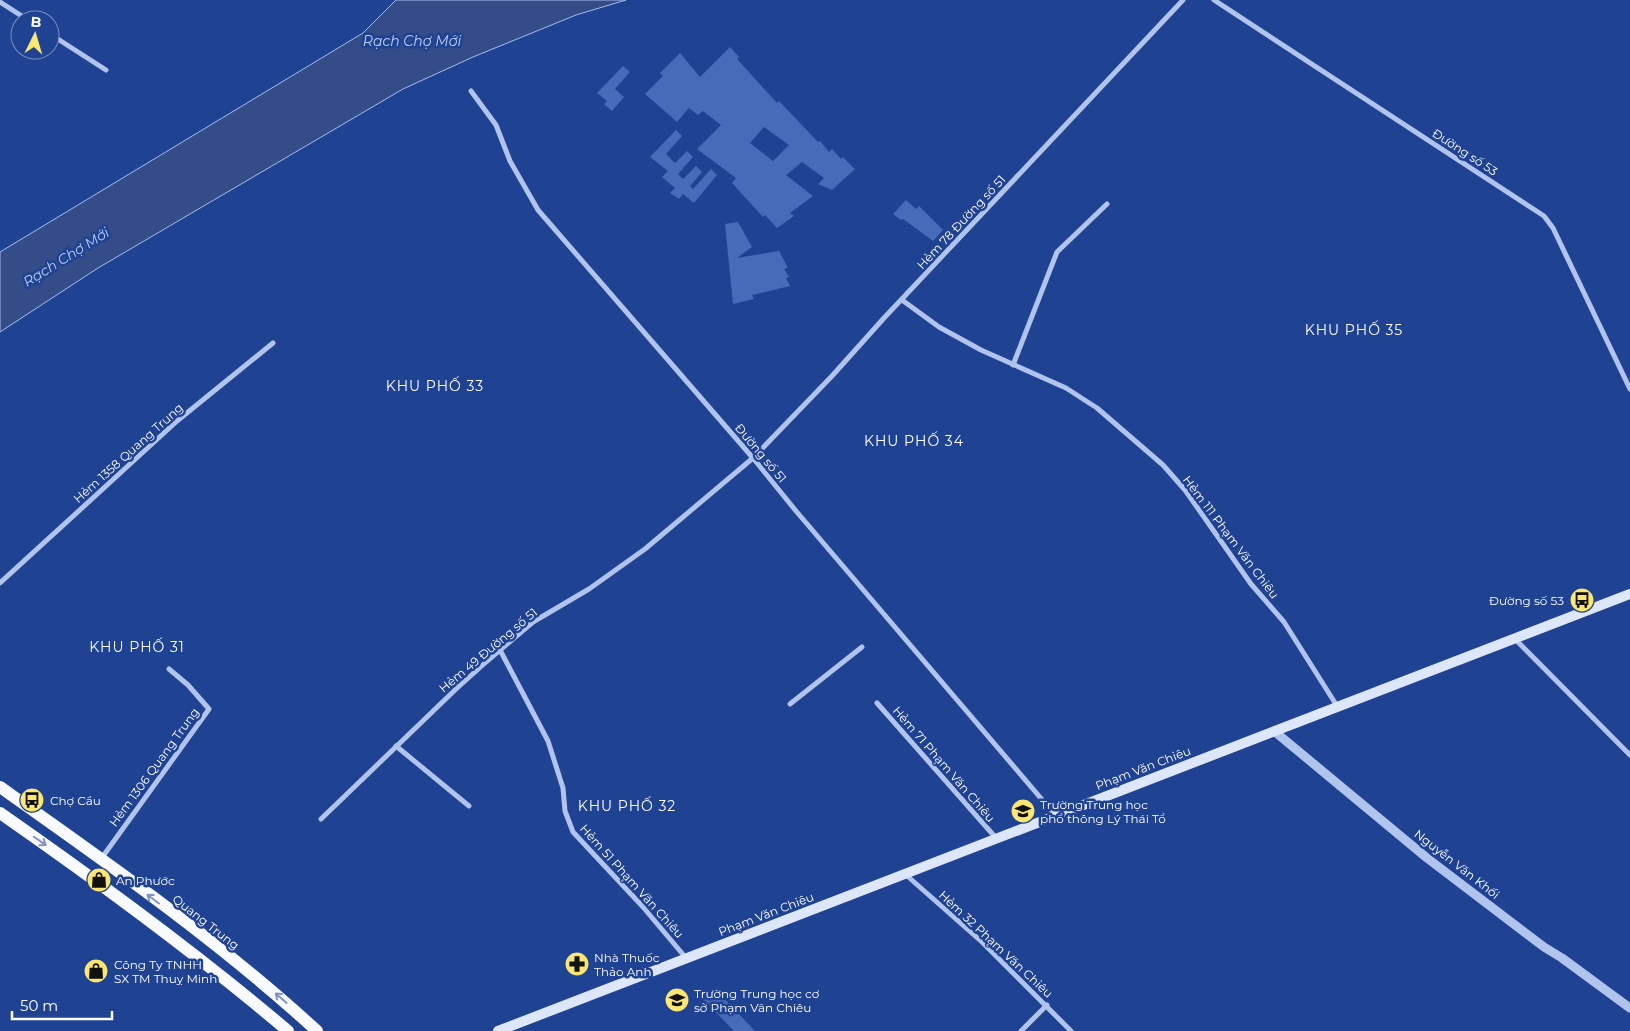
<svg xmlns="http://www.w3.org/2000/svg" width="1630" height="1031" font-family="Montserrat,sans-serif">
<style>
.water{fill:#344d89;stroke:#a5bdef}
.building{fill:#486bb9;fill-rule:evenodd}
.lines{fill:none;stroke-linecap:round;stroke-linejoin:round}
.minor{stroke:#b1c4ee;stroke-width:5}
.tertiary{stroke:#b1c4ee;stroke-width:9}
.secondary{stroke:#dee6fa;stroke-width:10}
.primary{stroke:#f8faff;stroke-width:12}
.oneway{stroke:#8195c4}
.labels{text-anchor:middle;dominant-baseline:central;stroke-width:5;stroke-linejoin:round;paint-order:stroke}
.street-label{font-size:12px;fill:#fff;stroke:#1f4293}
.poi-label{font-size:12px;fill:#fff;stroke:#1f4293;text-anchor:start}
.water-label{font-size:14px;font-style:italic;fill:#becff4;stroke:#1f4293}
.neighbourhood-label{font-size:14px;letter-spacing:1px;fill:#fff;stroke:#1f4293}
</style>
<rect width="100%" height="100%" fill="#1f4293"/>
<polygon class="water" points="396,0 626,0 576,15 473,57 403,89 98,268 0,332 0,252 363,33"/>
<g class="building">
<path d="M730,47L739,57L737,59L777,103L779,101L818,142L820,141L829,152L832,149L841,159L843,157L855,169L832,190L818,184L824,178L802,162L786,175L813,196L790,213L794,216L777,228L765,215L763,217L732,183L736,178L697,149L721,125L703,111L698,115L689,108L677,122L645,94L663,76L660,73L680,53L700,77ZM764,127L789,145L773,161L750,143Z"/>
<polygon points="623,66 630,72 615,89 624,97 612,111 604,104 607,101 597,93"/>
<polygon points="676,130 682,136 666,154 675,163 687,151 693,157 678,174 683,179 696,166 702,172 690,186 693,189 711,169 717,175 694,203 683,194 679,199 670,193 675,188 662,177 668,171 650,157"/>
<polygon points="906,200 916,209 919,206 943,230 933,241 903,219 901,220 893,214"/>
<polygon points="738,222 752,247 737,258 779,251 788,268 784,269 789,277 786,278 790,286 752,295 754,299 733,304 725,224"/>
<polygon points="714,988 755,1031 734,1031 703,999"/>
</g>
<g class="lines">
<g class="minor">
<polyline points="1214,0 1544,216 1553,228 1630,389"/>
<polyline points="0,2 28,20"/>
<polyline points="50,34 106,70"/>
<polyline points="471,91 496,125 510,161 538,210 753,458 796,511 1056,816"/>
<polyline points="902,300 939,327 981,350 1066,388 1097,408 1163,465 1185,490 1251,584 1284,622 1337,706"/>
<polyline points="1013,365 1057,252 1107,204"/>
<polyline points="0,583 177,421 273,343"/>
<polyline points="1515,639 1630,755"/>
<polyline points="500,650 548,741 563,788 565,811 573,832 643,907 686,958"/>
<polyline points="877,703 996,838"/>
<polyline points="790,704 862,647"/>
<polyline points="396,746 469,806"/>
<polyline points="321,819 456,689 486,662 533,622 589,589 645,549 753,458 832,376 884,318 1183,0"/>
<polyline points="101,859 209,709 188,685 169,669"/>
<polyline points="905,874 982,942 1071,1031"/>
<polyline points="1021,1031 1047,1005"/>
</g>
<polyline class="tertiary" points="1274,731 1427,858 1544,947 1562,958 1630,1008"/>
<polyline class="secondary" points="498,1031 1630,594"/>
<g class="primary">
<path d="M0,787C109,864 219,941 317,1031"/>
<path d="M0,813C99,882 196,953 288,1031"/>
</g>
</g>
<defs><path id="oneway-shaft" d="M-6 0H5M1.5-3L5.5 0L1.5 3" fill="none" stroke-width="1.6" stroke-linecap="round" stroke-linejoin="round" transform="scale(1.25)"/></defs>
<g class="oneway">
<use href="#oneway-shaft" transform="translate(40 841) rotate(35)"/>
<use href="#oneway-shaft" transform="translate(153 899) rotate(-143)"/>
<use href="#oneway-shaft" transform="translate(281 998) rotate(-139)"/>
</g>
<defs>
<symbol id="bus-disc" viewBox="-11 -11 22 22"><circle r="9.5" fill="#fbe672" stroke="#1f4293"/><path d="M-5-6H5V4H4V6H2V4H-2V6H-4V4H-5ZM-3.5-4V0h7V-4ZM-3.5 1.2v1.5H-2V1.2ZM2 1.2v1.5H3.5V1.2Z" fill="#111"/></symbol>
<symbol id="school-disc" viewBox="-11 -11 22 22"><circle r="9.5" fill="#fbe672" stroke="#1f4293"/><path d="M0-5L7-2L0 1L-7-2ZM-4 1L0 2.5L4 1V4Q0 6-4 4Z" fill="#111"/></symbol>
<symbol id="shop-disc" viewBox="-11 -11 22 22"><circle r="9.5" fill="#fbe672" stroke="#1f4293"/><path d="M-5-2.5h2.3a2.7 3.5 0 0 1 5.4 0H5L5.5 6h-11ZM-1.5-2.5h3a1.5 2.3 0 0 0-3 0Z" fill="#111"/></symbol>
<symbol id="pharmacy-disc" viewBox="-11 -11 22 22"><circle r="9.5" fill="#fbe672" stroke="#1f4293"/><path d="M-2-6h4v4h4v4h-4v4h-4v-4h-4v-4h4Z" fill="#111"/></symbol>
</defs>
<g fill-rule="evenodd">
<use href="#bus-disc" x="1568" y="586" width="28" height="28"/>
<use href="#bus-disc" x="18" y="786" width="28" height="28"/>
<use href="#school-disc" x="1009" y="797" width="28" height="28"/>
<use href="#shop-disc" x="85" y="866" width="28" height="28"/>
<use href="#pharmacy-disc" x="563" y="950" width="28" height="28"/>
<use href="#shop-disc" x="82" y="957" width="28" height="28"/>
<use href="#school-disc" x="663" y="986" width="28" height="28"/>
</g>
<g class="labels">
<g class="street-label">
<text transform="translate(1465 152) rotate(33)">Đường số 53</text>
<text transform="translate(961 222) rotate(-47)">Hẻm 78 Đường số 51</text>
<text transform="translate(128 453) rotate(-42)">Hẻm 1358 Quang Trung</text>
<text transform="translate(761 453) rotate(50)">Đường số 51</text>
<text transform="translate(1231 537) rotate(53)">Hẻm 111 Phạm Văn Chiêu</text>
<text transform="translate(488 650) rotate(-40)">Hẻm 49 Đường số 51</text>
<text transform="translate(944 764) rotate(49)">Hẻm 71 Phạm Văn Chiêu</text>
<text transform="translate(154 767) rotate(-54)">Hẻm 1306 Quang Trung</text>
<text transform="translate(1143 768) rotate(-21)">Phạm Văn Chiêu</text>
<text transform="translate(1457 864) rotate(38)">Nguyễn Văn Khối</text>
<text transform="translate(632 881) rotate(48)">Hẻm 51 Phạm Văn Chiêu</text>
<text transform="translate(766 914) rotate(-21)">Phạm Văn Chiêu</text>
<text transform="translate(206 922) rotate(38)">Quang Trung</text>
<text transform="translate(996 944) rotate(43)">Hẻm 32 Phạm Văn Chiêu</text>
</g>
<g class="poi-label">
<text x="1564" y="600" text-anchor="end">Đường số 53</text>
<text x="50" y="800">Chợ Cầu</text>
<text x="1040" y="804">Trường Trung học<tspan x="1040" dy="14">phổ thông Lý Thái Tổ</tspan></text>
<text x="116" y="880">An Phước</text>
<text x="594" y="957">Nhà Thuốc<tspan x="594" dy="14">Thảo Anh</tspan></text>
<text x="114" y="964">Công Ty TNHH<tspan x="114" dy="14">SX TM Thuỵ Minh</tspan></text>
<text x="694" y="993">Trường Trung học cơ<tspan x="694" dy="14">sở Phạm Văn Chiêu</tspan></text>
</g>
<g class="water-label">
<text x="412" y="41">Rạch Chợ Mới</text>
<text transform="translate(66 257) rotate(-32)">Rạch Chợ Mới</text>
</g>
<g class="neighbourhood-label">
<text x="1354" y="330">KHU PHỐ 35</text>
<text x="435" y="386">KHU PHỐ 33</text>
<text x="914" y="441">KHU PHỐ 34</text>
<text x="137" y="647">KHU PHỐ 31</text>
<text x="627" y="806">KHU PHỐ 32</text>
</g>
</g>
<g transform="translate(35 35) rotate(5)"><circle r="24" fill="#1f4293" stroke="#798ebe"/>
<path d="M0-4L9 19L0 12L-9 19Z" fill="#fbe672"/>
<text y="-8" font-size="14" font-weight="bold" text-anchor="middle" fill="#ffffff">B</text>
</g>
<path d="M12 1011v8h100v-8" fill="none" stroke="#ffffff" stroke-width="2.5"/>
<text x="20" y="1011" font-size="15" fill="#ffffff" stroke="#1f4293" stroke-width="4" paint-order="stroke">50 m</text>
</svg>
